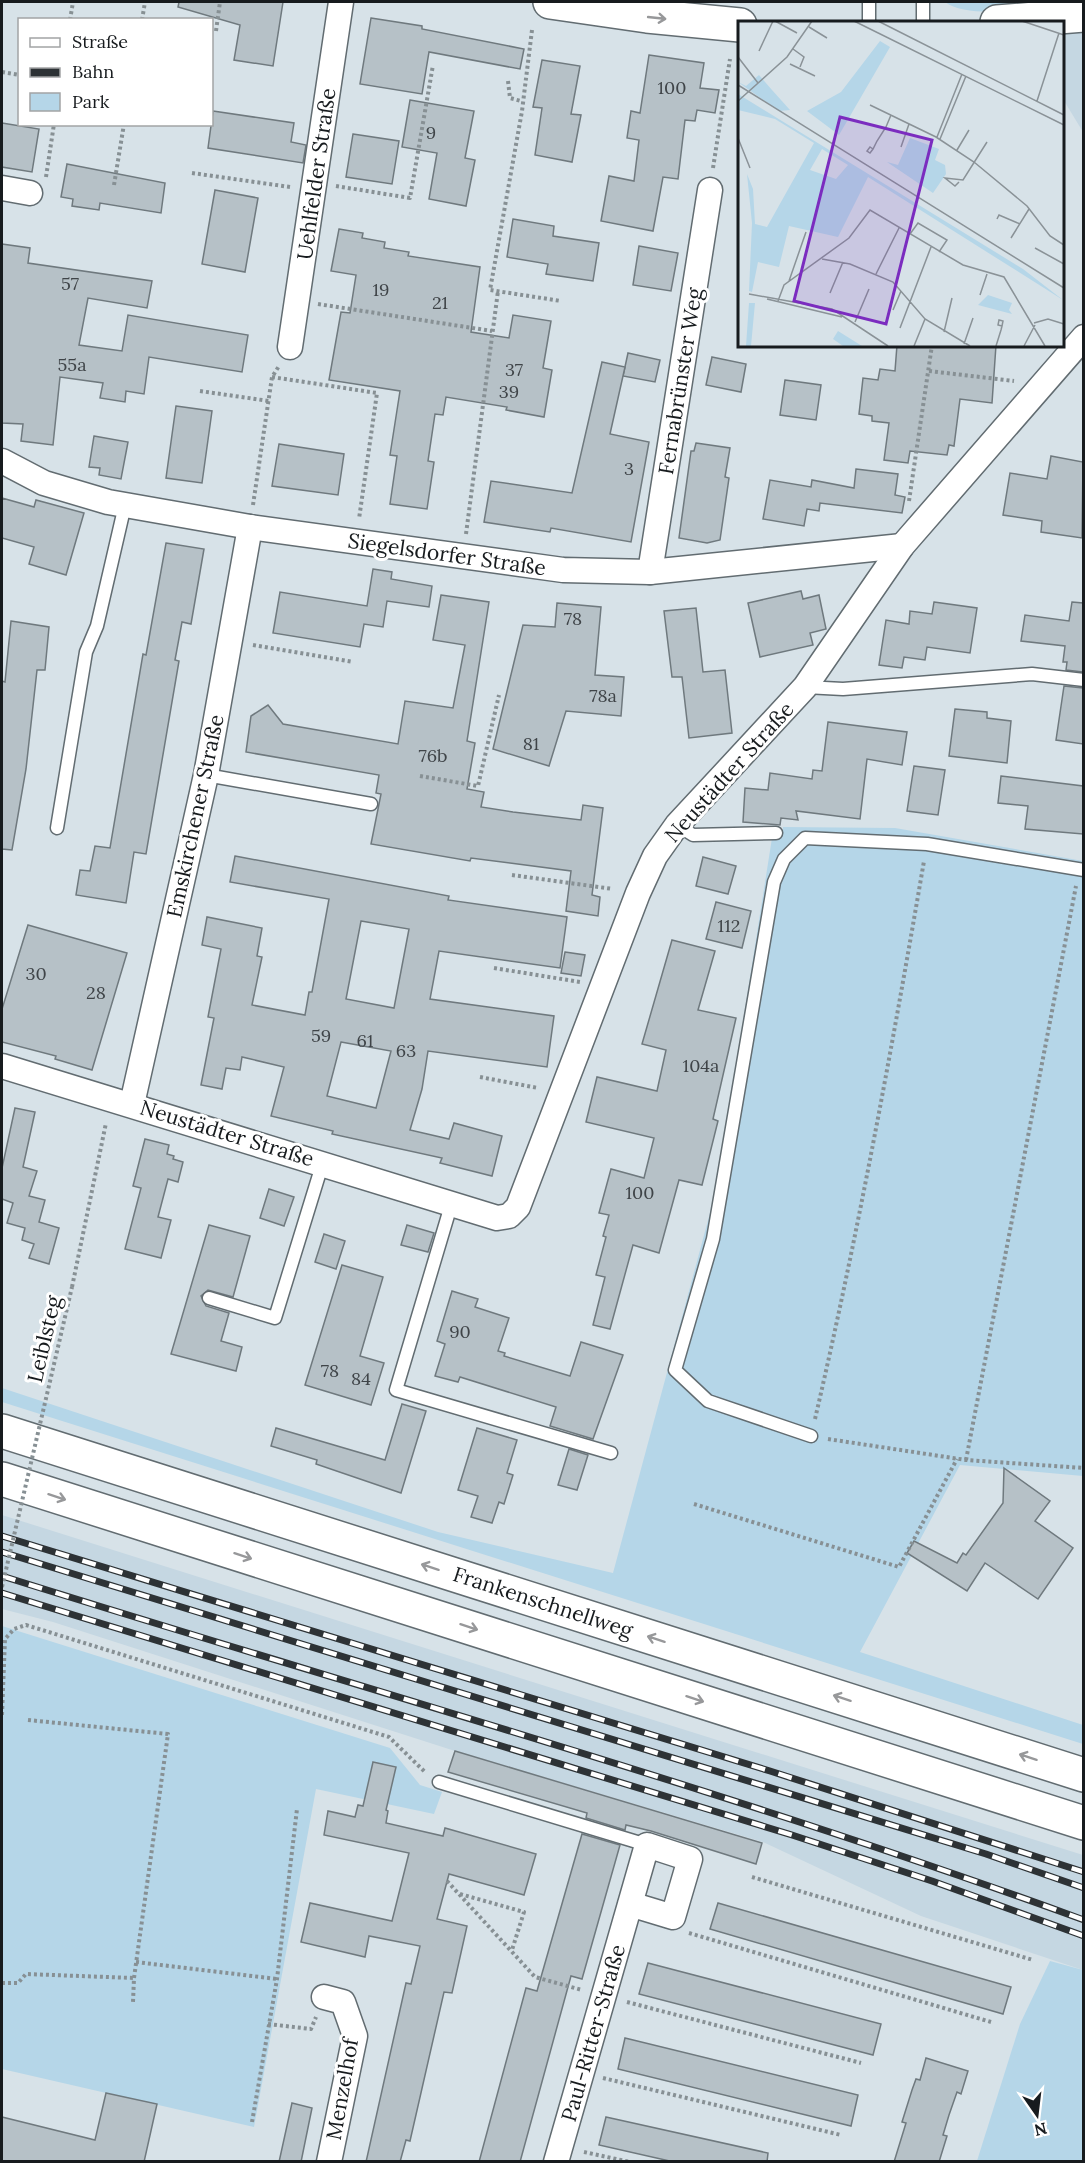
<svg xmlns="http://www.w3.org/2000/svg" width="1085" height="2163" font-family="Lora,serif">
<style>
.built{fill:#c5d7e2}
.green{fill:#b5d6e8}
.building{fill:#b6c1c7;stroke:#6f797e;stroke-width:1.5;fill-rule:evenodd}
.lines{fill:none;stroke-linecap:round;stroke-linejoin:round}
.lane-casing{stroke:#626c71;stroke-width:15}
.street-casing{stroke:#626c71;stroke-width:27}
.secondary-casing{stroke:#626c71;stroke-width:36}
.highway-casing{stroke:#626c71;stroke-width:36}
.path{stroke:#879094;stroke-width:4;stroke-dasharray:3 3;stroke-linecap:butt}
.lane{stroke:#fff;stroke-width:12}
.street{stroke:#fff;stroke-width:24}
.secondary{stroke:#fff;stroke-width:33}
.highway{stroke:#fff;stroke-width:33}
.rail-casing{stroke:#2d3235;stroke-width:7}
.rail{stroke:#fff;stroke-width:4.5;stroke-dasharray:14;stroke-linecap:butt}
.path-bridge{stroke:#879094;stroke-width:4;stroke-dasharray:3 3;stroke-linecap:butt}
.oneway{stroke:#97989a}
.labels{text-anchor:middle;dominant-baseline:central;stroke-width:6;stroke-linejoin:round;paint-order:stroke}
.number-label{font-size:18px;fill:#3f4448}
.street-label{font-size:21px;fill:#171b1e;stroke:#fff}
.inset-road{fill:none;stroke:#8a9297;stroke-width:1.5}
.view{fill:#7b2cbf;fill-opacity:0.15;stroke:#7b2cbf;stroke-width:3}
.inset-edge{fill:none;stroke:#171b1e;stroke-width:3}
</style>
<rect width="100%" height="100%" fill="#d7e2e8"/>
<g class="built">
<polygon points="1083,2 1083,132 1063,99 1062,22"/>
<polygon points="2,1515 1083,1855 1083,1970 921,1916 763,1842 455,1751 53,1622 2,1609"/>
</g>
<g class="green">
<path d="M945,2H1083L1084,3C1050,5 971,22 945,2Z"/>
<polygon points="783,827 895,828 1083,861 1083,1476 960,1465 860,1652 1083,1725 1083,1744 2,1402 2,1388 438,1532 613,1573 717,1187 772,838 782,838"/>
<polygon points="2,1626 390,1748 420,1785 442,1792 434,1814 316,1789 254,2127 2,2069"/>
<polygon points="1050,1961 1083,1970 1083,2161 977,2161 1020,2024"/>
</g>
<g class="building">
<polygon points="179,2 283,2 273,66 234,60 240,25 178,7"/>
<polygon points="371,18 422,26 422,29 524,49 520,69 429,52 422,94 360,84"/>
<polygon points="649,55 704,63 700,88 719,90 715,113 697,110 695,121 685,120 678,179 663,177 653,231 601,221 609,176 634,181 639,140 627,138 631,111 640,113"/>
<polygon points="542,60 580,66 571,114 581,115 572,162 535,155 542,108 533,107"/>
<polygon points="410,100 474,111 465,158 475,160 466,206 429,199 437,153 402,147"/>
<polygon points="213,111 294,123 291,142 306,145 303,163 208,148"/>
<polygon points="2,123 39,129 32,172 2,167"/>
<polygon points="353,134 399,141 392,184 346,177"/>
<polygon points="67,164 165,183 161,213 100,203 99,210 72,206 73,199 61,197"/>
<polygon points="215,190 258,198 245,272 202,264"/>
<polygon points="513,219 554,226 553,236 599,243 593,281 546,274 548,264 507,257"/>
<polygon points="339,229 363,233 362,238 385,242 384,248 409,252 408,256 480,267 471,332 509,338 513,315 551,321 543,368 552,370 544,417 506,410 507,407 446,397 443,415 435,414 428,461 434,462 427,509 390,504 397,456 390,455 400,391 329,380 341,312 350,313 356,275 331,271"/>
<polygon points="2,244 30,248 28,263 152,281 147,308 88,298 79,345 122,351 128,315 248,335 242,372 149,357 144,394 126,391 125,402 100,398 103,383 60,377 53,445 21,441 23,424 2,423"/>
<polygon points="639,246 678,253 671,291 633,285"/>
<polygon points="897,345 996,345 992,403 960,399 954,446 949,445 947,455 910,451 908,463 884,460 889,423 872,421 872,416 859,414 863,378 878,380 880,369 895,371"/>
<polygon points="628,353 660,360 655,382 623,376"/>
<polygon points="712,357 746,364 741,392 706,385"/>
<polygon points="602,362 625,367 610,434 649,442 631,542 551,528 550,532 484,522 491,481 572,493"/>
<polygon points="785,380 821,385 816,420 780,415"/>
<polygon points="176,406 212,411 202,483 166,478"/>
<polygon points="94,436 128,442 121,479 99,475 100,468 89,467"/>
<polygon points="696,443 730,448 725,477 729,478 720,540 707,543 679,538 691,451 694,451"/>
<polygon points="279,444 344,454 338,495 272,486"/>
<polygon points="1051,456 1083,462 1082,538 1041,532 1042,521 1003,515 1010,473 1047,479"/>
<polygon points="856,469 898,474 895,495 905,497 902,513 820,503 819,511 807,509 804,526 763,519 770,480 811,487 812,480 854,488"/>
<polygon points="2,498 34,507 36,500 84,513 66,575 29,564 34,547 2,538"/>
<polygon points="166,543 204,549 191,624 182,622 175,660 179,661 146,854 134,852 126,903 76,895 80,870 90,871 95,846 110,848 143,654 146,655"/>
<polygon points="373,569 392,572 391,579 432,586 429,607 387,601 383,627 364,624 360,647 273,633 280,592 367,606"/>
<polygon points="801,591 803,599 819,595 826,629 810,633 813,645 760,657 748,603"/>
<polygon points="441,595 489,602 467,741 475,743 467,789 484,792 481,807 513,812 581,820 583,805 603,808 592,895 600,897 598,916 566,911 571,871 471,858 470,861 371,844 381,794 376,793 379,775 246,752 251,716 268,705 283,724 398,744 405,701 453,708 465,645 433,640"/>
<polygon points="934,602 977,608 970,653 927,647 925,660 904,657 902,668 879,665 886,620 909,624 910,611 932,614"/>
<polygon points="1072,602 1083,603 1083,672 1066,670 1067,662 1063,662 1065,646 1021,641 1025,615 1069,621"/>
<polygon points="557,603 601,607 595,675 624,677 621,716 566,711 549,766 493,749 523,625 555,627"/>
<polygon points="696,608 703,672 725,670 732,733 689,738 682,677 672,677 664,611"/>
<polygon points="11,621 49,627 45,670 37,670 26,769 12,850 2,849 2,681 5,682"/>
<polygon points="1064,686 1083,688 1083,744 1056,740"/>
<polygon points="955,709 987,712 987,718 1011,721 1007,763 949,756"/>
<polygon points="828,722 907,732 902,765 867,759 860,819 796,811 798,820 781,818 780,825 743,822 745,788 768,790 770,773 812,779 813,770 822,771"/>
<polygon points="914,766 945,770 938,815 907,811"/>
<polygon points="1001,776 1083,786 1083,834 1025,829 1028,806 998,803"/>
<path d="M235,856L449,896L448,900L567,917L560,968L439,951L430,999L554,1016L547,1067L428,1051L422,1089L410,1130L449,1139L454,1123L502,1136L492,1176L440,1163L442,1158L332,1134L333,1131L271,1116L284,1067L242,1057L240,1070L226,1068L222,1089L201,1085L214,1018L208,1017L221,949L202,945L207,917L262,928L257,956L262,957L252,1005L305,1015L309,992H312L329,899L230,882ZM361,921L409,929L394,1008L346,999ZM341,1042L391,1051L376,1108L327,1096Z"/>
<polygon points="703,857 736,866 728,894 696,886"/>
<polygon points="716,902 751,911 742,948 706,939"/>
<polygon points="28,925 127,953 92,1070 55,1059 56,1056 2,1042 2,1009"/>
<polygon points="672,940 715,951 698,1010 736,1018 713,1119 718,1121 702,1185 679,1180 659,1253 633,1245 610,1329 593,1325 605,1277 596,1275 606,1237 603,1236 609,1215 599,1213 611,1169 644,1178 654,1138 586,1122 597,1077 657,1091 666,1050 642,1044"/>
<polygon points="565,952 585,955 581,976 561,973"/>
<polygon points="15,1108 35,1112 23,1167 37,1171 29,1196 45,1200 39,1222 59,1228 49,1264 29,1258 34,1244 22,1240 25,1228 7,1223 13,1203 2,1199 2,1168"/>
<polygon points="145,1139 169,1145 167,1154 174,1156 173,1159 183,1162 178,1182 168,1179 158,1217 171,1220 161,1258 125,1249 141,1188 133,1186"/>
<polygon points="269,1189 294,1197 284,1226 260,1218"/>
<polygon points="209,1225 250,1236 233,1297 208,1290 201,1296 206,1306 229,1313 221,1341 242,1347 236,1371 171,1354"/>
<polygon points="407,1225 434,1233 428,1252 401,1245"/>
<polygon points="324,1234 345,1241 336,1269 315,1262"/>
<polygon points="342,1265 383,1277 360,1356 384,1363 371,1405 305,1385"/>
<polygon points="452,1291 478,1299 475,1307 509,1318 498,1351 505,1353 504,1356 570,1376 581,1342 623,1355 593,1439 550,1426 556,1407 460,1377 458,1382 435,1376 445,1344 437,1341"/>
<polygon points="402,1404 426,1411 401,1493 316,1464 317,1460 271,1446 276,1428 385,1460"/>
<polygon points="477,1428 517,1440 507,1473 513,1475 504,1504 499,1502 492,1523 471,1517 478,1496 458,1490"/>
<polygon points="569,1449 588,1455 577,1490 558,1485"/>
<polygon points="1004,1468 1050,1501 1035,1521 1073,1548 1038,1599 985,1563 967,1591 907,1553 914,1541 957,1563 963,1553 966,1555 1003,1503"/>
<polygon points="455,1751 762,1843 756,1864 651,1831 626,1825 625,1830 586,1818 587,1813 448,1772"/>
<polygon points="373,1762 396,1767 386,1810 388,1811 386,1823 443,1836 445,1828 536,1854 524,1895 449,1874 437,1919 467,1926 452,1993 444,1992 410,2141 406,2140 400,2162 366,2162 406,1983 411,1984 420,1946 369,1936 365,1957 301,1942 310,1903 392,1921 409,1853 324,1835 328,1811 355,1817 358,1805 363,1806"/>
<polygon points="582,1834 620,1845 582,1979 571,1976 520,2162 479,2162 526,1988 537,1991"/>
<polygon points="718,1903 1011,1987 1003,2014 710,1929"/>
<polygon points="648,1963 881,2024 873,2055 639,1994"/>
<polygon points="625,2038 858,2095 851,2126 618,2069"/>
<polygon points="926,2058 968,2071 961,2094 957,2092 949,2115 943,2135 947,2136 939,2162 894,2162 906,2123 902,2122 912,2090 916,2079 920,2080"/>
<polygon points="106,2093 157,2104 144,2162 2,2162 2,2117 95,2140"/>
<polygon points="292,2103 312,2108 301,2162 279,2162"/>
<polygon points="606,2117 768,2153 767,2162 674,2162 599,2145"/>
</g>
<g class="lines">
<defs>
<g id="lane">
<polyline points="923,2 923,22"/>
<polyline points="869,22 869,2"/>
<polyline points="805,687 843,689 1032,674 1084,680"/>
<polyline points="206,775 371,804"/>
<polyline points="677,825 693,835 776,833"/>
<polyline points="57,828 86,652 97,626 125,505"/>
<polyline points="452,1202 396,1390 611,1453"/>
<polyline points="209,1298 275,1318 323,1162"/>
<polyline points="811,1436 708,1401 675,1370 713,1239 774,882 784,859 805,838 927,844 1084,870"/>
<polyline points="439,1782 647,1845"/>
</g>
<g id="street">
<polyline points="2,188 30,193"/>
<polyline points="290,347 341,2"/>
<polyline points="2,461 44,483 108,502 250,527 563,570 650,572 902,546"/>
<polyline points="650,572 710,190"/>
<polyline points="2,1066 497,1218 509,1216 518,1207 638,893 655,856 677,825 805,687 902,546 1084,337"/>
<polyline points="132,1104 206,775 250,527"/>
<polyline points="324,1997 343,2002 355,2036 329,2162"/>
<polyline points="556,2162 647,1845 690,1859 673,1917 630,1904"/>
</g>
<g id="secondary">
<polyline points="550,2 647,16 740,25"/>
<polyline points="997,22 1084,15"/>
</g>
<g id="highway">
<polyline points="2,1431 1084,1775"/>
<polyline points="2,1479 1084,1823"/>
</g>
</defs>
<use href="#lane" class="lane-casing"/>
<use href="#street" class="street-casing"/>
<use href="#secondary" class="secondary-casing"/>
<use href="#highway" class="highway-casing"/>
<g class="path">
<polyline points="70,20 73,2"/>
<polyline points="142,20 145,2"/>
<polyline points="532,30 522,111 490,290 561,301"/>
<polyline points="216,31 220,2"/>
<polyline points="2,72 20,75"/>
<polyline points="508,81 510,98 521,101"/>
<polyline points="713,168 730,59"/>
<polyline points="192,173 290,187"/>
<polyline points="46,177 54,124"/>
<polyline points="114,185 124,124"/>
<polyline points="336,186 410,198 433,65"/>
<polyline points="318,304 492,331"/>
<polyline points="929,371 1014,381"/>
<polyline points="272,377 377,393 359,519"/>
<polyline points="200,391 269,401"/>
<polyline points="909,501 932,345"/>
<polyline points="253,505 272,377 279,366"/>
<polyline points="466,534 498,291"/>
<polyline points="253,645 353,662"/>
<polyline points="420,776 478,786 499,695"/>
<polyline points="512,875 613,889"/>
<polyline points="494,968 580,982"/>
<polyline points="480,1077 538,1088"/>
<polyline points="72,1287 106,1123"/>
<path d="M815,1419C858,1234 892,1048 924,861"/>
<polyline points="828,1439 966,1460 1084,1468"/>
<polyline points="966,1460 1076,886"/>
<polyline points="694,1504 899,1567 957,1459"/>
<polyline points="2,1715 5,1639 14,1629 26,1625 389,1737 425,1772"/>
<polyline points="28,1720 168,1734 134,1978 133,2002"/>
<polyline points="752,1877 1033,1960"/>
<polyline points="447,1881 535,1977 582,1990"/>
<polyline points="460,1894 524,1912 512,1950"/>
<polyline points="689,1933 991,2022"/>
<polyline points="136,1962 277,1979"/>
<polyline points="2,1983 18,1983 26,1974 134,1978"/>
<polyline points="627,2002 861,2063"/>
<polyline points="268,2024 311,2029 316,2017"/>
<polyline points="603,2078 841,2135"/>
<polyline points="252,2122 277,1979 297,1809"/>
<polyline points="584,2152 630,2162"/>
</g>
<use href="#lane" class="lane"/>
<use href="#street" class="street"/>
<use href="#secondary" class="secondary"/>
<use href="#highway" class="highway"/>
<defs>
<g id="rail">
<polyline points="2,1536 770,1771 1084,1872"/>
<polyline points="2,1552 986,1854 1084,1888"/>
<path d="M2,1576C363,1689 728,1790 1084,1920"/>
<polyline points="2,1593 792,1835 932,1881 1084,1936"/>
</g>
</defs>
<use href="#rail" class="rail-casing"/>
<use href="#rail" class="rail"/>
<polyline class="path-bridge" points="2,1587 72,1287"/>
</g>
<defs><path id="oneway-shaft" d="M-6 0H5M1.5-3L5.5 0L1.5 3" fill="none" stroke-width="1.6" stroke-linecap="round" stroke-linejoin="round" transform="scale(1.5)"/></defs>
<g class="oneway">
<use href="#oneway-shaft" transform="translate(657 18) rotate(6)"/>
<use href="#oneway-shaft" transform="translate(57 1497) rotate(18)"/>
<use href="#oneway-shaft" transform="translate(243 1556) rotate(18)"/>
<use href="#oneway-shaft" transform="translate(430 1567) rotate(-162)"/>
<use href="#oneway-shaft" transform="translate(469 1627) rotate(18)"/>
<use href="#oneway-shaft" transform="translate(656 1639) rotate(-162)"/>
<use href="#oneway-shaft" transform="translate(842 1698) rotate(-162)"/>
<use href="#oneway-shaft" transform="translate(695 1699) rotate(18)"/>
<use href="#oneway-shaft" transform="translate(1028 1757) rotate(-162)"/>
</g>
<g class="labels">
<g class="number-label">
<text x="672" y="87">100</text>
<text x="431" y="132">9</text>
<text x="70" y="283">57</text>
<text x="381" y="289">19</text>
<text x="440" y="302">21</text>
<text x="72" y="364">55a</text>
<text x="514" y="369">37</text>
<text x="509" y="391">39</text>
<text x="629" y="468">3</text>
<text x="573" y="618">78</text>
<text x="603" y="695">78a</text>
<text x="531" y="743">81</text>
<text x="433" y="755">76b</text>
<text x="729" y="925">112</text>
<text x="36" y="973">30</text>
<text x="96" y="992">28</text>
<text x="321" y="1035">59</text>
<text x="365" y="1040">61</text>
<text x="406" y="1050">63</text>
<text x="701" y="1065">104a</text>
<text x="640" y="1192">100</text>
<text x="460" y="1331">90</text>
<text x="330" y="1370">78</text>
<text x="361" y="1378">84</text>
</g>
<g class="street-label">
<text transform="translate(316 174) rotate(-82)">Uehlfelder Straße</text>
<text transform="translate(680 381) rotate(-81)">Fernabrünster Weg</text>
<text transform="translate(447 554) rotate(8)">Siegelsdorfer Straße</text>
<text transform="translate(729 772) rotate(-48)">Neustädter Straße</text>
<text transform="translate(195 816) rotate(-78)">Emskirchener Straße</text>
<text transform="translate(227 1133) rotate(17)">Neustädter Straße</text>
<text transform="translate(44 1339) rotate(-77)">Leiblsteg</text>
<text transform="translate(543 1602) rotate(18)">Frankenschnellweg</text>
<text transform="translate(593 2033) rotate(-74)">Paul-Ritter-Straße</text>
<text transform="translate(342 2089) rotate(-80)">Menzelhof</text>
</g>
</g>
<g transform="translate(738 21)">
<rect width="326" height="326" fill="#d7e2e8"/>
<path d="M142,20L152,26L101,114L69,90L103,71ZM21,54L34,69L52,89L41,90L0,61L8,65ZM0,73L285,248L325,279L130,156L100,216L51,205L41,246L20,241L14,271L11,270L14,202L9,153L15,168L17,203L29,206L76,122L37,98L0,89ZM84,128L110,144L98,158L72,149ZM172,117L201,128L197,139L207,144L208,153L195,172L149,141L160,144ZM250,274L274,282L271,289L274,293L240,284ZM11,282H17L13,325H8ZM100,310L124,325H105L95,318Z" fill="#b5d6e8" fill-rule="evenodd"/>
<path class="inset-road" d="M37,0L59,12M116,0L326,104M140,0L326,94M284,0L326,14M71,6L89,17M55,28L66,36L62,46M21,30L35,0M0,36L20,62M52,43L77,55M0,64L326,267M0,80L49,36L74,0M299,80L321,12M132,84L198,116L236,141L289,185L312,215L326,224M199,116L224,53M0,117L12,147M202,118L228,55M163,126L171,103M135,128L132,126L129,130L132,132L135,128L139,120L148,106L153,94M219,129L231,109M221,161L217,165L207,157L225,159L249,121M259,198L261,194L282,203M172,213L180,202L209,219L201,231M273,217L291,188M297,227L326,243M84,238L112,243L155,261L187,298L232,325M138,253L161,207M51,260L68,211M92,272L105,241M11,273L94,288L150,325M242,274L249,253M29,278L104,296M40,280L46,264L111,217L132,189L225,244L266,256L307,325M155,289L163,270M117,301L131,268M296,302L310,298L326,303M162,307L193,226M206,311L214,277M226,323L235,297M176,325L187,298M258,325L263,309L264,305L265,300L261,299L260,304L264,305M286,325L297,304"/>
<path class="view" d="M102,96L194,119L148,303L56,280Z"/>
<rect width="326" height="326" class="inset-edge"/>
</g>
<rect width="1085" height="2163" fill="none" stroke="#171b1e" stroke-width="6"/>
<rect x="18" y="18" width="195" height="108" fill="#ffffff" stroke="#a2a4a5" stroke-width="1.5"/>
<rect x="30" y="38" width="30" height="9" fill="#ffffff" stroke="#a2a4a5" stroke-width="1.5"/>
<text x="72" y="48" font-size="18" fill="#171b1e">Straße</text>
<rect x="30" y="68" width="30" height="9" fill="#2d3235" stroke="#a2a4a5" stroke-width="1.5"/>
<text x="72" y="78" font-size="18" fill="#171b1e">Bahn</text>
<rect x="30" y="93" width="30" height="18" fill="#b5d6e8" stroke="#a2a4a5" stroke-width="1.5"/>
<text x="72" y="108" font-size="18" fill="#171b1e">Park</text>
<g transform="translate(1037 2115) rotate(166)" stroke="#ffffff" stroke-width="4.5" paint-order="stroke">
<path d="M0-4.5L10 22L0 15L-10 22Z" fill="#171b1e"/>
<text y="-9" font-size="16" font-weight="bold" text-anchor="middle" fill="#171b1e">N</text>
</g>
</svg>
